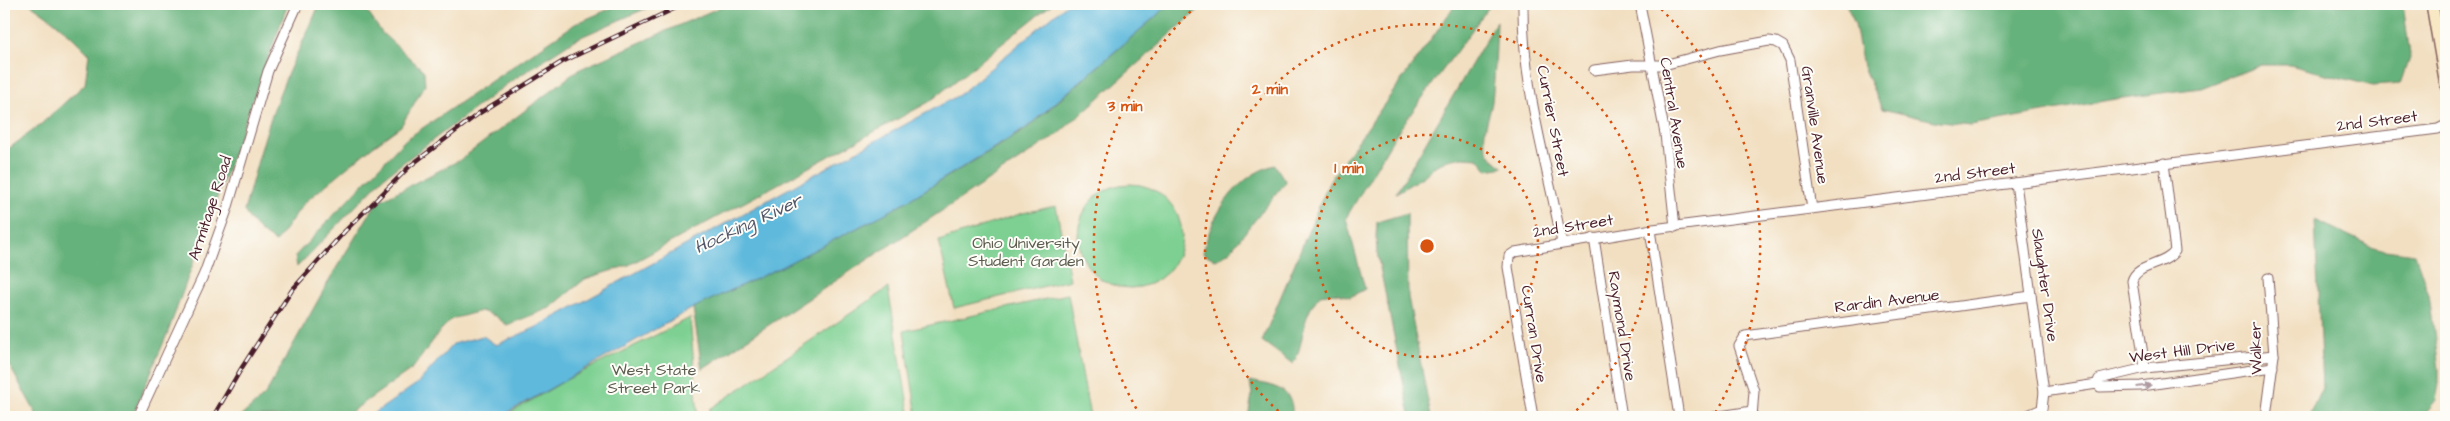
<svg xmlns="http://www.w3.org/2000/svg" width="2450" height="421" font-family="'Architects Daughter',sans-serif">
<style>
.green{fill:#7dd092;stroke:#64785e}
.forest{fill:#66b27c;stroke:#586854}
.water{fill:#5fb9dc;stroke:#546c84}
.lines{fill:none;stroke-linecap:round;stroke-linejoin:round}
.street-casing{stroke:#856260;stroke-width:11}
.secondary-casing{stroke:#856260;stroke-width:14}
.street{stroke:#fff;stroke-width:9}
.secondary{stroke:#f8e8c3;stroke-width:11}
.rail-casing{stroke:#4a1f2b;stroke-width:4.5}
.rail{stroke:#fdfcf7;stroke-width:2.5;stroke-dasharray:8;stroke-linecap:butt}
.oneway{fill:#ae9aa0}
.ring{fill:none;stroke:#d8530f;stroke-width:2.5;stroke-dasharray:2.5 5}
.labels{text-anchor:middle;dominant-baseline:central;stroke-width:4;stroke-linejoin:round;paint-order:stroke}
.street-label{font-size:16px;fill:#4a1f2b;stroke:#fdfcf7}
.park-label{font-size:16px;fill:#5c5d4f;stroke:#fdfcf7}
.water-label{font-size:18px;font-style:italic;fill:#515569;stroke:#fdfcf7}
.centre{fill:#d8530f;stroke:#fdfcf7;stroke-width:2.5}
.ring-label{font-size:15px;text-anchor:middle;font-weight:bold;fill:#d8530f;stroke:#fdfcf7;stroke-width:4;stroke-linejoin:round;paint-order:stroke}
</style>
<rect width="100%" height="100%" fill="#fdfcf7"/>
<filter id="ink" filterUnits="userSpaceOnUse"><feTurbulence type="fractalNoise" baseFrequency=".02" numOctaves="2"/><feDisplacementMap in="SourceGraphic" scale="10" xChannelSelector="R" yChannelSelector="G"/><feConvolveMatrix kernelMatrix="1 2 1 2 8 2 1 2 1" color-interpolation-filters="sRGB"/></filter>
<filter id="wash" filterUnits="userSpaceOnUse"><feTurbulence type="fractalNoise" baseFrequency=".0096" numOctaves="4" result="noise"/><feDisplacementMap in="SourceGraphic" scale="20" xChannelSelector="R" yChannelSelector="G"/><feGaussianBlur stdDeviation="1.12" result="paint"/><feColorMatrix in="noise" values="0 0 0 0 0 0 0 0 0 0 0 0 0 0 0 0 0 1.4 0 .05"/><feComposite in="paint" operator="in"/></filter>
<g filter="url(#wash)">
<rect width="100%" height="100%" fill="#f2dfc1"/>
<g class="green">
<circle cx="1130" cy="236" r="52"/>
<polygon points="1056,206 1070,280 954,308 939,241 1023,213"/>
<polygon points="888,288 910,417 710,417 710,409"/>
<polygon points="1068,294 1090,417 917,417 904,331"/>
<polygon points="690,318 698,417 503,417 566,380"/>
</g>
<g class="forest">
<path d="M30,4H288L168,332L132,417H38L4,356V152L39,126L85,84L89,54C71,35 52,18 30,4Z"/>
<path d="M319,4H362L382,33L424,71L425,85L401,126L372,147L304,203L276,242C261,234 253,225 244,211C256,169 266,126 283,85C294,57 309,32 319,4Z"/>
<polygon points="621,4 656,4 574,40 507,84 384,177 297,267 295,256 405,140 575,24"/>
<polygon points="727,4 1052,4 929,102 629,265 585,279 550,308 507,325 495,316 481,311 452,319 440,331 413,368 344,417 240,417 265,395 335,270 377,202 460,160 578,70"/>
<polygon points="1170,4 1205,4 1057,135 702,369 693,308 779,268 892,210 1025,130"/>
<path d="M1456,4H1491L1396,134L1346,218L1365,289L1350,297L1335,293L1320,295C1298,321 1307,339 1293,364L1262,341L1330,180Z"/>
<polygon points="1846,4 2403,4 2410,55 2400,84 2373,86 2290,65 2261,65 2201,88 2115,99 1971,125 1939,122 1882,109 1863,67 1855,24"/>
<path d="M1497,21C1496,48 1495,75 1492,102C1490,116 1481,133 1486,147C1489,157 1495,161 1503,167L1488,170L1478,158L1462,157L1448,160L1435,166L1424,176L1396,193Z"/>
<path d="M1275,165L1286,182L1229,252L1216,260L1203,253C1211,216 1236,175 1275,165Z"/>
<polygon points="1407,213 1408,297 1431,417 1410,415 1377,253 1376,237 1377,222"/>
<polygon points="2315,220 2371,246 2385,250 2415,254 2429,295 2439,369 2439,384 2436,400 2427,411 2428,417 2317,417 2309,415 2322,388"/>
<path d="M1250,381C1274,386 1295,388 1292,417H1248L1252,395Z"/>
</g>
<polygon class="water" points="1067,4 1170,4 1025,129 892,210 779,268 693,308 500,417 369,417 418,383 453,344 483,336 496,345 537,327 959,95"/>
</g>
<g filter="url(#ink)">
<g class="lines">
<defs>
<g id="street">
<path d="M1523,4C1522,86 1547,163 1562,243"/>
<polyline points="1640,4 1665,134 1675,227"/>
<polyline points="1594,70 1633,65 1664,65 1720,50 1769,41 1776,42 1783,46 1790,60 1812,209"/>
<polyline points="2016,183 2044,392 2042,409 2023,417"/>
<polyline points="1650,230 1679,417"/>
<polyline points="1594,238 1622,417"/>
<path d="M2145,368L2132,281C2136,264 2165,266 2175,251L2164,163"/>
<polyline points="2097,384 2099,379 2145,368 2274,355"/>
<polyline points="2044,392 2097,384 2100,387 2141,386 2273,367"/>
<polyline points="138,417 204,274 227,210 268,71 298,4"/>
<polyline points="1533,417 1508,267 1509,256 1515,252 1653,229 2438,129 2446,125"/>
<polyline points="1714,417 1752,411"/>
<polyline points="1752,417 1754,391 1739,346 1745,336 2031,296"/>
<polyline points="2266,417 2274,355 2268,278"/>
</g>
<polyline id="secondary" points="2432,4 2446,85"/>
</defs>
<use href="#street" class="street-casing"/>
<use href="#secondary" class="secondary-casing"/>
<use href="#street" class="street"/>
<use href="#secondary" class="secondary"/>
<defs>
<polyline id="rail" points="213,417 241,369 292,290 345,231 410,166 478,114 562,62 684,4"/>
</defs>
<use href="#rail" class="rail-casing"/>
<use href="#rail" class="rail"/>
</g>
<defs><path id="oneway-solid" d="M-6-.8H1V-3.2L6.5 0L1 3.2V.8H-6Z" transform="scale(1.25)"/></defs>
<use class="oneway" href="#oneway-solid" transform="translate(2144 386) rotate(-7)"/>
</g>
<g class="ring">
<circle cx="1427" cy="246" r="111"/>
<path d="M1284 416A222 222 0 1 1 1570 416"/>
<path d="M1140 415A333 333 0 0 1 1198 4M1656 4A333 333 0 0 1 1714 415"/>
</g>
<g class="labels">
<g class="street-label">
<text transform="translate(1674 113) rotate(81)">Central Avenue</text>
<text transform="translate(1553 121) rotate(79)">Currier Street</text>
<text transform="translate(2377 121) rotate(-7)">2nd Street</text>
<text transform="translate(1815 125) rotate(82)">Granville Avenue</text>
<text transform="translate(1975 173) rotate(-7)">2nd Street</text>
<text transform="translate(210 208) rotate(-72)">Armitage Road</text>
<text transform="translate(1573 226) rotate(-9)">2nd Street</text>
<text transform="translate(2045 285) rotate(82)">Slaughter Drive</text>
<text transform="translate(1887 301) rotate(-7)">Rardin Avenue</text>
<text transform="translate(1622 326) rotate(81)">Raymond Drive</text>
<text transform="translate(1534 334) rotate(81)">Curran Drive</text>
<text transform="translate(2256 348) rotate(-91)">Walker</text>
<text transform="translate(2182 351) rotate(-7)">West Hill Drive</text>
</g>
<g class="park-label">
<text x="1026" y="243">Ohio University<tspan x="1026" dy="18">Student Garden</tspan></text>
<text x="654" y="370">West State<tspan x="654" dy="18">Street Park</tspan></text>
</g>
<g class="water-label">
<text transform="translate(748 224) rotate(-25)">Hocking River</text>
</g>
</g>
<circle cx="1427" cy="246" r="8" class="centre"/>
<g class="ring-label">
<text x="1270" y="94">2 min</text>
<text x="1125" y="111">3 min</text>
<text x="1349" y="173">1 min</text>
</g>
<rect width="2450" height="421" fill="none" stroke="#fdfcf7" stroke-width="20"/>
</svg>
